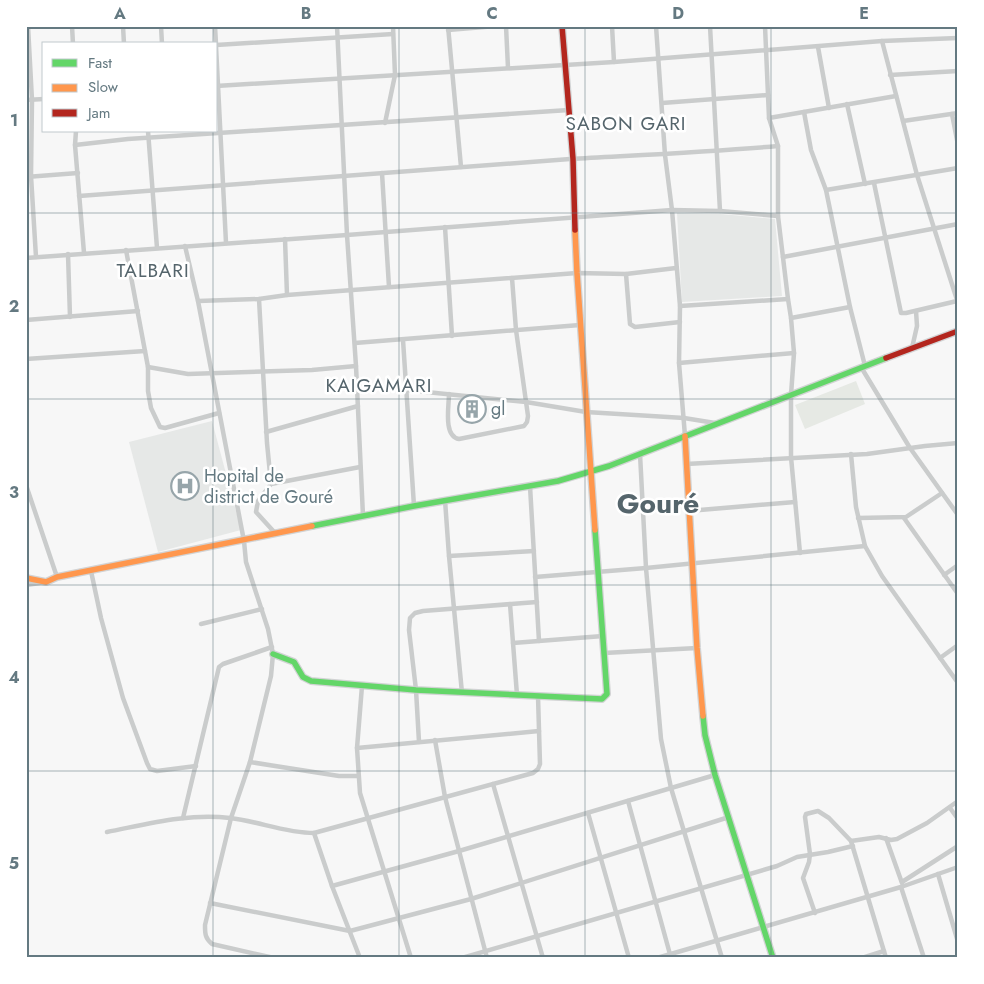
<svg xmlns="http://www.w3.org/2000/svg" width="984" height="984" font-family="Jost,sans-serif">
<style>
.built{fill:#e6e8e7}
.green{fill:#e6e9e4}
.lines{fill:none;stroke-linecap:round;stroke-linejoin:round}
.fast-casing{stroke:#d2d3d4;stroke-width:8}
.slow-casing{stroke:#d2d3d4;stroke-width:8}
.jam-casing{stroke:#d2d3d4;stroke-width:8}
.street{stroke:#cacccc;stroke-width:4.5}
.fast{stroke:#63d668;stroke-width:5.5}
.slow{stroke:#ff974d;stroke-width:5.5}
.jam{stroke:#b3261e;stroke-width:5.5}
.grid{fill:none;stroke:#647981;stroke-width:1;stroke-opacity:0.55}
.labels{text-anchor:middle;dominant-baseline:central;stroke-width:5;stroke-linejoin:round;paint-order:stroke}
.poi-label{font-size:18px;fill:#647981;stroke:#fff;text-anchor:start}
.neighbourhood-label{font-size:19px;letter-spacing:1px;fill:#55656c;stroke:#fff}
.town-label{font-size:28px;font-weight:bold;fill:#55656c;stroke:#fff}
.neatline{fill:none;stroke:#647981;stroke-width:2}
.grid-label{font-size:16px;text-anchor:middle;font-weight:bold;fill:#647981}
</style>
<rect width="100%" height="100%" fill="#f7f7f7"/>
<g class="built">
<polygon points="677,213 721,214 775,219 782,296 682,302"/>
<polygon points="212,421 241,530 158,552 129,442"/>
</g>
<polygon class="green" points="856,381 865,404 805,429 795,405"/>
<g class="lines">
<defs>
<g id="fast">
<polyline points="312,526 414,506 558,481 609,466 886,358"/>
<polyline points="273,654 294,662 303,677 311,681 416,690 602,699 607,694 595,530"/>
<polyline points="703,716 705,735 715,775 773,958"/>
</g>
<g id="slow">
<polyline points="575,230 577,273 595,530"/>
<polyline points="685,436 697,648 703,716"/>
<polyline points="26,578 46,582 57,577 312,526"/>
</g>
<g id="jam">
<polyline points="562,26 573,159 575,230"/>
<polyline points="886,358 958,331"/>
</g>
</defs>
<use href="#fast" class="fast-casing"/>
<use href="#slow" class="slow-casing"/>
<use href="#jam" class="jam-casing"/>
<g class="street">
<polyline points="28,26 32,100 31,176 36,257"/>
<polyline points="72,26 73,44"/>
<polyline points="123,26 124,44"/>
<polyline points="161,26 162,44"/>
<polyline points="215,26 216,44"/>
<polyline points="337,26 347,235 356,366 363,516"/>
<polyline points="448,26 461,167"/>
<polyline points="506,26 508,68"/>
<polyline points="612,26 614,62"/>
<polyline points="656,26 665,155 672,210 680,306 679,363 685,436"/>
<polyline points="710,26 720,211"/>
<polyline points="765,26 769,118 778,146 778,216 788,299 791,318 794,353 791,395 791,457 800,553"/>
<polyline points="448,30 496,26"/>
<polyline points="882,41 917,175 958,303"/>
<polyline points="216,45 393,34"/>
<polyline points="216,46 226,243"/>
<polyline points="818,47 829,108"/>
<polyline points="890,75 958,71"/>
<polyline points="216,86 614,62 882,41 958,38"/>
<polyline points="26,100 44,99"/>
<polyline points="662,103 768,95"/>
<polyline points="847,104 865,184"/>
<polyline points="804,112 811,150 826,190 850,307 865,366"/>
<polyline points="952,114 958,145"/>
<polyline points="769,118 896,96"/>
<polyline points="903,121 958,113"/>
<polyline points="385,123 395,75 393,26"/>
<polyline points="76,131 75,145 84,253"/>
<polyline points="148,131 157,248"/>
<polyline points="75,145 128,139 569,110"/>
<polyline points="382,173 389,287"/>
<polyline points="26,177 78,173"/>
<polyline points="874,183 901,313 906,313 957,301"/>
<polyline points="826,190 958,168"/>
<path d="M79,196C243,183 407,170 570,159C640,155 709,152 778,146"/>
<polyline points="445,227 452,336"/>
<polyline points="285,239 287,295"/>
<path d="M185,246L198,301L244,541L246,562L268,629L273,654L271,676L250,762L231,818L205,925C205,934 205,938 212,944L274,958"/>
<polyline points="126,250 148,367 148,391 151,408 160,427 165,428 219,413"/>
<polyline points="68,254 70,317"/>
<polyline points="783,257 958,224"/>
<polyline points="26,258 347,235 672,210 720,211 778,216"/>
<polyline points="626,274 630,324 635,327 680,322"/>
<polyline points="259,299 267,443 271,484 258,501 256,512 276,534"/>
<polyline points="198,301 259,299 287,295 577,273 626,274 676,268"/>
<polyline points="680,306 788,299"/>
<polyline points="791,318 850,307"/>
<polyline points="26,320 138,311"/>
<polyline points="403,340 414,506"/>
<polyline points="355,343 580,325"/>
<polyline points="912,348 917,326 916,311"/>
<polyline points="26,359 145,351"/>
<polyline points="679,363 794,353"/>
<polyline points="148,367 188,374 312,370 356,366"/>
<polyline points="861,367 910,448 958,515"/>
<polyline points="357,385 526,402 586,412 684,418 715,423"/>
<path d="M449,394C449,406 443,436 459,439L524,426L527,422L528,416L516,330L512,278"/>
<polyline points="266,432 358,406"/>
<polyline points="640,454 646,568 661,739 671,788 722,958"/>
<polyline points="851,454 856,507 865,546 882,576 958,683"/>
<polyline points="686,464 867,454 925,446 958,443"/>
<polyline points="271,484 360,467"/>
<polyline points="26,485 57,577"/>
<polyline points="530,486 539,641"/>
<polyline points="445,500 449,556 462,693"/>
<polyline points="688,511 795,502"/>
<polyline points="858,518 906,517 942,493"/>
<polyline points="904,518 958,594"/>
<polyline points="449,556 534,551"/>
<polyline points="91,571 101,618 123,698 147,763 150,769 157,771 196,766"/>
<polyline points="944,575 958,565"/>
<polyline points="535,577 646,568 865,546"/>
<polyline points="26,585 40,583"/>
<polyline points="510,604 517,695"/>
<polyline points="201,624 262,609"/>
<polyline points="513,643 603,636"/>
<polyline points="604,653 697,648"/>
<polyline points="940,658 958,645"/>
<polyline points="362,686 357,748 360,793 411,958"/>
<polyline points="435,740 445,797 487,958"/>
<polyline points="419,742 416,690 409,630 410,618 415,613 423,611 537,602"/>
<polyline points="357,748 539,731"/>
<polyline points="250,762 339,776 358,776"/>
<polyline points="493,784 543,958"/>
<polyline points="628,801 671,958"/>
<polyline points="950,808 958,819"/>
<polyline points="588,813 629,958"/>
<polyline points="183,818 219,667 223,664 272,647"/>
<path d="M107,832C148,824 188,813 230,818C258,821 285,833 314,833L533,773L538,769L540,764L538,696"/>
<polyline points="314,833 332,886 360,958"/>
<polyline points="886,838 902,883"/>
<polyline points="851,841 879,837 891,840 897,839 927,823 958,801"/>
<polyline points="938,874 958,942"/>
<polyline points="902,882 958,846"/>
<polyline points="332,886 459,851 715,775"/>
<polyline points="901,887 924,958"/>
<polyline points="210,903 350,931 471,899 729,817"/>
<polyline points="815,913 803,878 809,862 810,854 805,817 806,814 818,811 829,818 851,841 886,958"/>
<polyline points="462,958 777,866 797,857 828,852 853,846"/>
<polyline points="657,958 901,887 958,867"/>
<polyline points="862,958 884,951"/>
</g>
<use href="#fast" class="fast"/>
<use href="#slow" class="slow"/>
<use href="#jam" class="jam"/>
</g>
<path class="grid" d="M213,26V44M399,26V958M585,26V958M771,26V958M213,131V958M26,213H958M26,399H958M26,585H958M26,771H958"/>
<defs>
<symbol id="building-ring" viewBox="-11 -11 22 22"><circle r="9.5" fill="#fff" stroke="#97a5aa" stroke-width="1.5"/><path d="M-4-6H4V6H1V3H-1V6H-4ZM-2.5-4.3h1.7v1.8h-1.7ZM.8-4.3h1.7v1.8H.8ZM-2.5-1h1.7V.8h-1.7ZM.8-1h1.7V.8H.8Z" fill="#97a5aa"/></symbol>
<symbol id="hospital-ring" viewBox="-11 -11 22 22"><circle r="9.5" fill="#fff" stroke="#97a5aa" stroke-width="1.5"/><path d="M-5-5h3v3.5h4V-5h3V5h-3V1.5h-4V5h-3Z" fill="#97a5aa"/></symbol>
</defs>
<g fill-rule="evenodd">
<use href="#building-ring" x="456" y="393" width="32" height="32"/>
<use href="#hospital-ring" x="169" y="470" width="32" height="32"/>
</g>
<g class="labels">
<g class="poi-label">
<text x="491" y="409">gl</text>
<text x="204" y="476">Hopital de<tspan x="204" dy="21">district de Gouré</tspan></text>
</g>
<g class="neighbourhood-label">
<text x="626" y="123">SABON GARI</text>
<text x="153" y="270">TALBARI</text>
<text x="379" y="385">KAIGAMARI</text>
</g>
<g class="town-label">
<text x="658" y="503">Gouré</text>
</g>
</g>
<rect width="984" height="984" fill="none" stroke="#ffffff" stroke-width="55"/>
<rect x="42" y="42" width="175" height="90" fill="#ffffff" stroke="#c1c9cd"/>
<rect x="52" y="59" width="25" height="8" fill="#63d668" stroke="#c1c9cd"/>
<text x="88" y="68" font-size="15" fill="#647981">Fast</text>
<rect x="52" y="84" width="25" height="8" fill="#ff974d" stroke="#c1c9cd"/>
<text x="88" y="92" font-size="15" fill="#647981">Slow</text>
<rect x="52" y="109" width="25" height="8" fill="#b3261e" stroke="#c1c9cd"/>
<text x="88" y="118" font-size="15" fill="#647981">Jam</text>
<rect x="28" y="28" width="928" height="928" class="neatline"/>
<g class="grid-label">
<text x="120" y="19">A</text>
<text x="306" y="19">B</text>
<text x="492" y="19">C</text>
<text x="678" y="19">D</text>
<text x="864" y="19">E</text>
<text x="14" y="126">1</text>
<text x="14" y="312">2</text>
<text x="14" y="498">3</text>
<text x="14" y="683">4</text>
<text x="14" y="869">5</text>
</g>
</svg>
